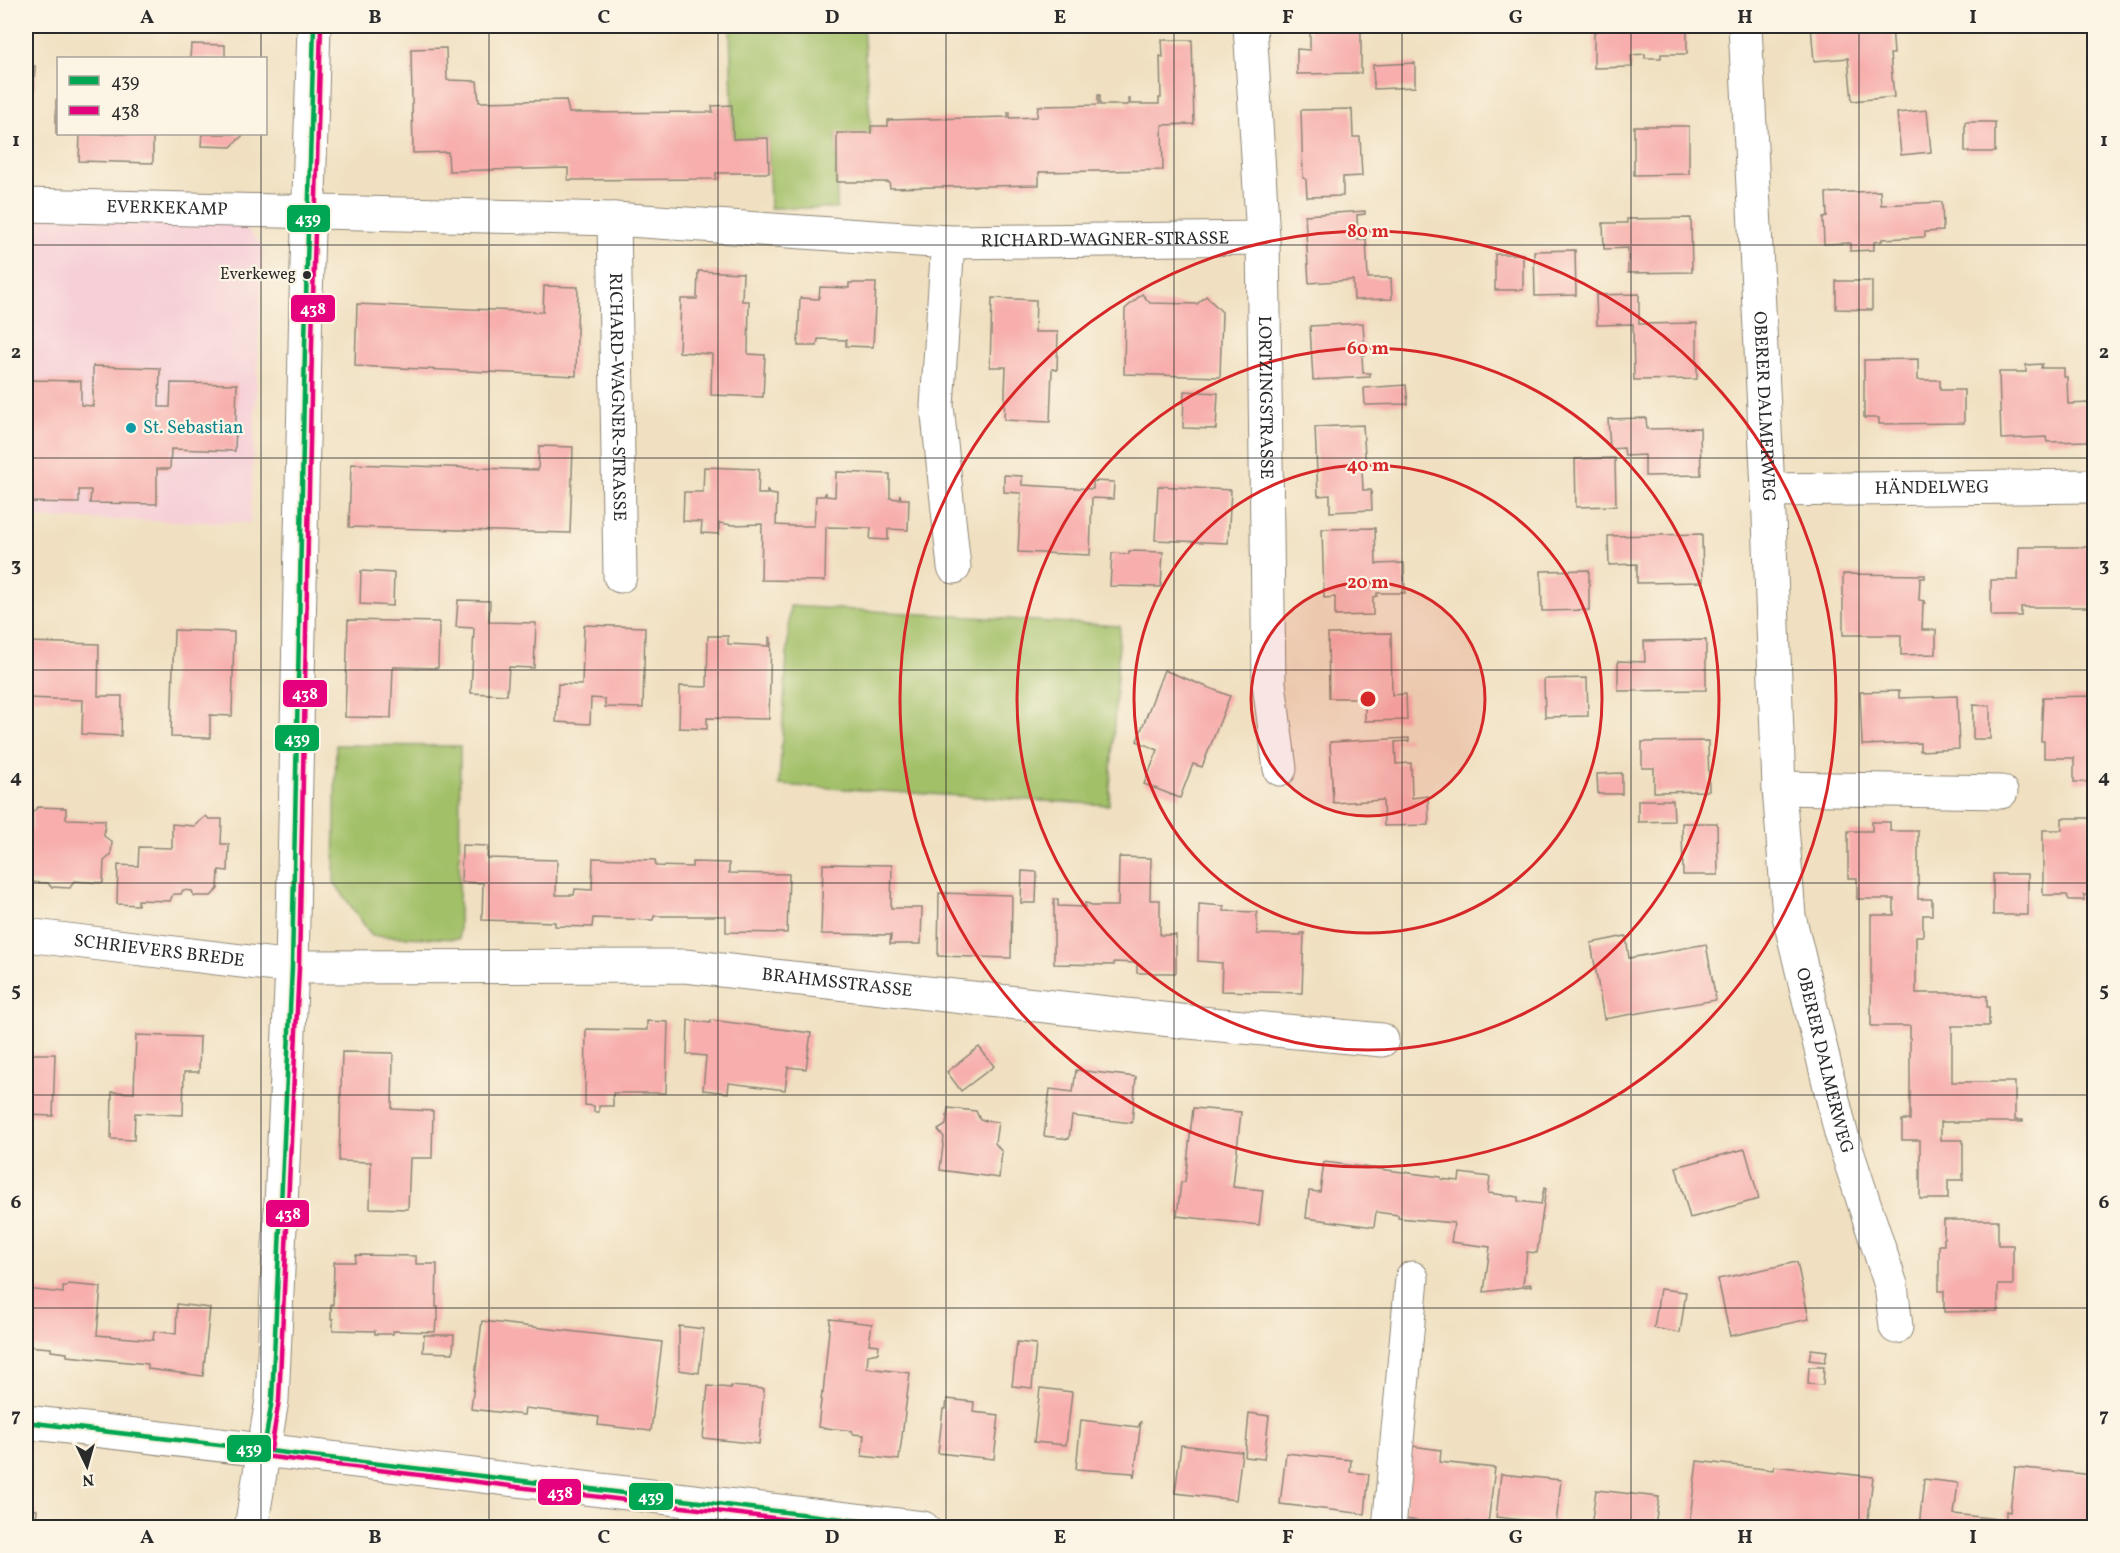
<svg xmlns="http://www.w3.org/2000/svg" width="2120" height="1553" font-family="Vollkorn,serif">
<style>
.built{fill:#f6cfd7}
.green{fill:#a2c068;stroke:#66764a;stroke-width:1.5}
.building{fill:#f7aeac}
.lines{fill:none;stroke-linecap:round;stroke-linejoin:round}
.minor-casing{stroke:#8e8676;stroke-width:35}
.minor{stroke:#fff;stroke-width:33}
.bus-1-casing{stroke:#fcf5e5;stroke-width:9}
.bus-2-casing{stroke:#fcf5e5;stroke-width:9}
.bus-1{stroke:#00a651;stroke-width:4.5}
.bus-2{stroke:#e5007d;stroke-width:4.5}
.grid{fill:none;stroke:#2b2b2b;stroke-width:1.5;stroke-opacity:0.55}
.ring{fill:none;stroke:#d62828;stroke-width:3}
.bus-dot{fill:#2b2b2b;stroke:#fcf5e5;stroke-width:2}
.culture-dot{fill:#0f9aa8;stroke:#fcf5e5;stroke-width:2}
.labels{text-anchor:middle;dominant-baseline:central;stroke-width:4.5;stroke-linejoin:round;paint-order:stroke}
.bus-label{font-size:16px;fill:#2b2b2b;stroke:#fcf5e5;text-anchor:end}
.street-label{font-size:18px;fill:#2b2b2b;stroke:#fcf5e5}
.culture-label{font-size:18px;fill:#0d838f;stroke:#fcf5e5;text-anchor:start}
.centre{fill:#d62828;stroke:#fcf5e5;stroke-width:3}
.ring-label{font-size:18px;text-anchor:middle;font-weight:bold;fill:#d62828;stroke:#fcf5e5;stroke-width:4.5;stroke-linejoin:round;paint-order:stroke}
.line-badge{stroke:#fcf5e5;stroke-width:2}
.badge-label{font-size:16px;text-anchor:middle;font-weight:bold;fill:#fff}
.neatline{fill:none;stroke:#2b2b2b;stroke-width:2}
.grid-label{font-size:20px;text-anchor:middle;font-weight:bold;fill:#2b2b2b}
</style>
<rect width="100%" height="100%" fill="#fcf5e5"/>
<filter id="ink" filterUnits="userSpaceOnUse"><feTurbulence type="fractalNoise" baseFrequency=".0167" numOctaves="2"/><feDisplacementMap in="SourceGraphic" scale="12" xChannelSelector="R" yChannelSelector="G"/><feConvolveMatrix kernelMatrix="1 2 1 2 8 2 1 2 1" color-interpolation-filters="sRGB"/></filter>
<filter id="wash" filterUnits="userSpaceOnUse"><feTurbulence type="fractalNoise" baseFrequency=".008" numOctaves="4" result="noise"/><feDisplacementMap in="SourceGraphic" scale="24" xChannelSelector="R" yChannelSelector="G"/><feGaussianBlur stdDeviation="1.35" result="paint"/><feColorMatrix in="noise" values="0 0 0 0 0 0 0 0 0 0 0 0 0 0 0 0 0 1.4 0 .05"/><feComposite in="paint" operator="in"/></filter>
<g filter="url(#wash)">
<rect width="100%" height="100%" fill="#f0e0c1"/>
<polygon class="built" points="26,214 239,219 263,247 250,523 26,518"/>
<g class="green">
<polygon points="730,26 863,26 871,133 837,134 837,208 770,208 768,138 733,139"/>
<polygon points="790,606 1120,626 1109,805 779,785"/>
<polygon points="336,745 460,746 459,939 372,936 334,882"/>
</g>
<g id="blocks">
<g class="building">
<polygon points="1310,26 1361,26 1361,73 1297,74 1297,49 1310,50"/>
<polygon points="1602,26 1687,26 1687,54 1661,54 1661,58 1645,58 1645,54 1631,55 1632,67 1594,68 1594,33"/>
<polygon points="1811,26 1892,26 1894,54 1890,54 1894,97 1852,101 1848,58 1814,61"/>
<polygon points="1162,40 1192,40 1194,124 1162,125 1163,170 1039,172 1039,185 890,188 889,182 837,182 837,133 871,133 871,126 888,126 888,120 1008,117 1008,112 1010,112 1010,118 1037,117 1038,106 1098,105 1098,95 1100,95 1100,105 1128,105 1128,99 1130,99 1130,104 1159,104 1159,98 1161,98 1160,56 1163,57"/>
<polygon points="191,44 225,45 225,58 190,58"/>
<polygon points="446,48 447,80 477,81 479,102 566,100 569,113 713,112 712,106 732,105 733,139 768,138 769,173 716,173 716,179 568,180 568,168 449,171 448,152 413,153 411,49"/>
<polygon points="1415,63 1415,87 1374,89 1373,65"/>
<polygon points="26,66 35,66 33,108 26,108"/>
<rect x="56" y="100" width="2" height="34"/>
<polygon points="1352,109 1353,137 1360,137 1362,176 1343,177 1343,196 1307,197 1306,179 1303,178 1301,110"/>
<polygon points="1927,110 1931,152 1901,155 1897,113"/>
<rect x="1965" y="122" width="30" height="30"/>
<polygon points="1634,126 1689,126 1689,174 1634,175"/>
<polygon points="80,134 153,134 153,163 79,161"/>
<polygon points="202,134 244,134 231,147 201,146"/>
<polygon points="1880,191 1881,205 1942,202 1943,231 1925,232 1925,237 1882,239 1882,241 1874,242 1874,250 1850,251 1850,243 1824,244 1823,218 1827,217 1826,193"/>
<polygon points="1365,211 1365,214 1357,215 1358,240 1366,239 1368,278 1391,278 1392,299 1354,300 1353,280 1309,283 1305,215"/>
<polygon points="1691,218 1692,272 1628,273 1628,248 1604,249 1603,223 1627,223 1627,219"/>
<polygon points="1575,250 1576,295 1535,296 1534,251"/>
<rect x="1495" y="254" width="28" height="36"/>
<polygon points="698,271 743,273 742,301 749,301 748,354 765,355 763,397 711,395 712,354 679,352 681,299 697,299"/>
<polygon points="1836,281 1872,281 1872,310 1836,309"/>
<polygon points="849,283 876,283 873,347 846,346 846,340 818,339 817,346 798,346 800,298 819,299 820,287 849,288"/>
<polygon points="544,286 578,287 576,376 355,366 357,304 543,312"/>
<polygon points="1142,294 1150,303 1197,304 1206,296 1222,312 1220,377 1124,374 1125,309"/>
<polygon points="1639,294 1639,324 1697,323 1697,379 1634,380 1633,324 1597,325 1596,295"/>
<polygon points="992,298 1036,300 1035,332 1058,332 1057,370 1052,369 1050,422 1004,420 1006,367 990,367"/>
<polygon points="1363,323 1365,355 1362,355 1363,373 1370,373 1370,377 1313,380 1310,326"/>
<polygon points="1918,359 1918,380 1940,380 1940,390 1964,390 1964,423 1879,424 1879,418 1864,418 1864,360"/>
<polygon points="2042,364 2041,368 2064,368 2064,377 2067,377 2068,404 2089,403 2090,441 2047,442 2046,437 2001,439 1999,372 2026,372 2026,365"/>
<polygon points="93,366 160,368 159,407 170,407 171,383 237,384 235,451 171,449 170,469 157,469 157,504 90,503 91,490 79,490 79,503 26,502 26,380 81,381 81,405 93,406"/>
<polygon points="1406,385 1408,404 1365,405 1364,388"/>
<polygon points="1184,391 1218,393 1216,429 1183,428"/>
<polygon points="1646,418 1647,429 1700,428 1701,475 1645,476 1645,455 1625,456 1624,448 1610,449 1608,419"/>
<polygon points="1363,425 1366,470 1362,470 1363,490 1371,490 1372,510 1330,512 1330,495 1318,496 1315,427"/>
<polygon points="539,446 573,447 570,533 349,527 351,464 538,470"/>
<polygon points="1615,458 1616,506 1576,507 1575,459"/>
<polygon points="704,467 759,469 758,494 767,494 767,489 769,494 777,495 776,525 793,526 814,526 816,496 824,496 826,492 826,496 835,497 836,472 890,474 890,498 899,499 900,494 901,499 909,499 908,530 888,529 888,540 870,539 871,528 826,527 825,581 761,580 762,524 733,525 719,523 719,534 701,533 702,522 683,521 684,492 703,492"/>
<polygon points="1004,475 1022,476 1022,485 1093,489 1093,481 1114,482 1113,499 1092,498 1090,555 1018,552 1021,493 1004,492"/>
<polygon points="1158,486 1231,490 1228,543 1155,540"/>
<polygon points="1375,528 1376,564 1404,563 1405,593 1377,593 1377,596 1373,597 1373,615 1335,616 1335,597 1324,598 1322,529"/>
<polygon points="1702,534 1703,582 1637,583 1637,564 1609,565 1608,536"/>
<polygon points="2019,547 2094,547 2094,607 2021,607 2021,616 1991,616 1991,580 2018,580"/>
<polygon points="1129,551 1163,552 1161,587 1110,586 1112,553 1129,554"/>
<polygon points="1589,570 1589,610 1542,611 1541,571"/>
<polygon points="361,571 394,573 393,606 360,604"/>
<polygon points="1843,574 1925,575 1925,578 1920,578 1919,600 1924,601 1925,603 1923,603 1922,630 1936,630 1936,654 1901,655 1901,635 1843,635"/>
<polygon points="458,600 490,601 489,622 536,623 534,668 509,667 507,695 471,693 474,628 456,627"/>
<polygon points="348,620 439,622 438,668 393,667 391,718 345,717"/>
<polygon points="584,625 645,627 643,708 605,707 605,699 591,698 590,724 556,722 558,684 582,685"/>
<polygon points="174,630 234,632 232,716 210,715 210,738 171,737"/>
<polygon points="1391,633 1392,695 1406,694 1407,720 1365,721 1365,698 1329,698 1328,634"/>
<polygon points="708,636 728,636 728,644 769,646 769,637 771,638 769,719 707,718 707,729 679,728 680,686 707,687"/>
<polygon points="1706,640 1706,690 1618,691 1618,661 1645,662 1644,641"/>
<polygon points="26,642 99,644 98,696 122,696 121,736 82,734 83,700 26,698"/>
<polygon points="1164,670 1230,696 1202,767 1193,764 1180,798 1144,784 1158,750 1137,741"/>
<polygon points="1587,678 1588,716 1545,717 1544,679"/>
<polygon points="1899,691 1899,698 1957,696 1959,749 1920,751 1920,743 1862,745 1860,692"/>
<polygon points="2094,696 2094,782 2074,782 2074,758 2044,758 2044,741 2041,741 2043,697"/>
<polygon points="1973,705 1990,706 1990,739 1973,739"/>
<polygon points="1409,738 1409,741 1395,742 1396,764 1411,763 1412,798 1428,796 1429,825 1384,826 1383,800 1333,803 1330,742"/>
<polygon points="1708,741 1709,791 1654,792 1654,768 1642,768 1642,742"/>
<polygon points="1622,773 1622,794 1598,794 1597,774"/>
<polygon points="1638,800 1673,800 1674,821 1638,822"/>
<polygon points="38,807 66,808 66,819 105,820 104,836 112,842 111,855 104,861 103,883 74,881 70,888 51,887 48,883 26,882 26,829 32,830 32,813"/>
<polygon points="206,816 209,819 222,819 221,844 229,844 228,871 219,870 218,889 211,896 194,896 192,891 183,890 181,894 173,894 170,901 138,900 138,905 117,904 118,865 138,866 139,847 172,848 172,824 194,826"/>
<polygon points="2062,818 2090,818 2090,830 2094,830 2094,895 2084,895 2084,900 2069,900 2067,895 2043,895 2043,830 2062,830"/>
<polygon points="1872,822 1890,822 1890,831 1918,831 1918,899 1932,899 1932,915 1923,915 1923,936 1916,936 1916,993 1973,993 1973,995 1987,996 1987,1007 1989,1007 1989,1026 1952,1026 1952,1082 2015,1082 2015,1120 2023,1120 2023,1122 1941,1122 1941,1140 1963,1140 1963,1180 1948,1180 1948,1199 1920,1199 1920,1140 1902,1140 1902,1120 1910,1120 1910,1026 1871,1026 1871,915 1894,915 1894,899 1857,899 1857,878 1848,878 1848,831 1872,831"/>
<polygon points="1682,823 1717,823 1718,875 1683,875"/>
<polygon points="462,845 488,846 487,858 557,860 556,895 574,895 575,889 592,890 593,858 655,860 656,866 692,867 692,862 729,863 729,873 789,874 787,933 726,932 726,916 654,916 653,920 593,918 592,927 555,926 555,922 482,920 483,883 461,882"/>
<polygon points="1119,857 1151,858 1150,900 1160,900 1160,935 1176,935 1176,973 1137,973 1137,963 1114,962 1114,965 1054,964 1054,899 1058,899 1058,906 1085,907 1085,903 1090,904 1091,906 1118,906"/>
<polygon points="823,864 892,865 891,908 922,908 921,944 890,944 891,935 821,934"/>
<polygon points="1022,871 1037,872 1036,903 1021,903"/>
<rect x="1993" y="874" width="35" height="41"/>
<polygon points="939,893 1012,895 1011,958 938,956"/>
<polygon points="1199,904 1224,906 1224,911 1257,912 1257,934 1301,935 1301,933 1304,933 1302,993 1221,991 1222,963 1198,961"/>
<polygon points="1626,936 1629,958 1706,944 1716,1000 1604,1019 1591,943"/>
<polygon points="688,1020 710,1023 711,1020 811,1033 806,1069 788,1067 785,1090 729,1083 728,1093 703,1090 706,1056 687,1054"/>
<polygon points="647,1021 668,1022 666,1093 613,1093 613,1106 599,1106 599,1112 594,1112 594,1106 585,1105 586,1029 647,1030"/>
<polygon points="136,1035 200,1037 199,1072 184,1072 183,1115 135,1113 134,1140 111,1139 112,1092 134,1093"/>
<polygon points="979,1047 994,1066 961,1091 947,1072"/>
<polygon points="342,1052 393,1053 392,1109 433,1111 432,1158 410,1158 408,1209 370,1208 371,1162 339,1161"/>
<polygon points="26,1054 55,1054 53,1116 26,1115"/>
<polygon points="1076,1070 1136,1077 1132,1123 1072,1116 1069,1139 1044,1136 1050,1089 1073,1092"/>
<polygon points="948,1108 976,1111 980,1120 998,1122 995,1143 1002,1152 999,1178 940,1170 944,1137 938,1130 946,1125"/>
<polygon points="1193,1108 1241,1112 1233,1187 1263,1190 1259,1225 1177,1216 1181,1182 1185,1182"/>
<polygon points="1745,1149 1759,1199 1690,1218 1676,1167"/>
<polygon points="1324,1162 1441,1177 1441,1179 1459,1181 1460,1173 1490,1177 1488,1193 1518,1197 1518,1201 1541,1204 1544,1188 1546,1188 1537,1253 1527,1252 1523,1285 1531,1284 1531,1286 1484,1292 1490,1247 1451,1242 1454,1223 1398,1218 1398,1215 1376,1212 1374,1227 1306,1218 1309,1191 1320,1192"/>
<polygon points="1944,1220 1998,1220 1998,1245 2013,1245 2013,1285 1998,1285 1998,1311 1944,1312 1944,1291 1939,1291 1939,1245 1944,1245"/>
<polygon points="356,1255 416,1256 416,1264 437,1264 436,1307 438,1307 438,1321 436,1321 435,1332 393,1331 393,1334 375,1334 375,1331 333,1330 333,1319 331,1319 331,1304 333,1305 334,1262 355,1262"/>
<polygon points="1797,1262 1809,1319 1730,1336 1718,1279"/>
<polygon points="68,1284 101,1287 97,1335 153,1340 154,1331 176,1334 177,1304 210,1308 203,1376 148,1369 148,1364 67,1356 67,1353 51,1351 51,1348 26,1346 26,1289 63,1293 63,1286 67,1286"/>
<polygon points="1660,1289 1686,1292 1680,1333 1654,1328"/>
<polygon points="830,1319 872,1324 869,1344 879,1345 878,1353 868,1355 867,1368 910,1373 899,1460 862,1456 864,1435 852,1434 852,1431 818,1427 822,1392 823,1393"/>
<polygon points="482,1321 662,1342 651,1431 598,1425 599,1417 525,1408 524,1415 471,1409"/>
<polygon points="679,1326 704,1329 699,1373 679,1370"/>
<polygon points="424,1335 454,1335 453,1353 423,1352"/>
<polygon points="1017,1342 1036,1344 1032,1388 1012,1386"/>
<polygon points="1811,1349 1827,1351 1825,1362 1809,1360"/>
<polygon points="1809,1367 1824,1367 1823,1385 1808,1384"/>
<polygon points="708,1386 731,1388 731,1386 764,1389 759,1444 703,1438"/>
<polygon points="1040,1388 1072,1392 1066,1445 1034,1442"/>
<polygon points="947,1399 974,1402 973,1412 999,1415 994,1459 938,1453 943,1409 946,1409"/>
<polygon points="1249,1413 1269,1416 1264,1459 1245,1457"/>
<polygon points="1081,1420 1138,1427 1141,1421 1134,1478 1133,1473 1076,1469"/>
<polygon points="1181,1445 1242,1452 1236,1500 1175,1493"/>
<polygon points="1412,1446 1441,1450 1440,1462 1495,1468 1488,1524 1456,1520 1455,1525 1404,1519"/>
<polygon points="1286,1453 1351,1460 1350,1472 1369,1474 1365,1514 1280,1504"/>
<polygon points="1697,1461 1773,1470 1774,1466 1873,1477 1867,1527 1689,1527"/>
<polygon points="2015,1467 2094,1475 2091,1527 1919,1527 1924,1479 1958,1483 1954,1514 2006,1520 2006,1511 2010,1512"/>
<polygon points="1501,1474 1561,1480 1556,1524 1496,1517"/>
<polygon points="1596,1490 1659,1497 1655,1527 1591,1527"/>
<polygon points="26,1509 37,1510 35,1527 26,1527"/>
</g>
</g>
</g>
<g filter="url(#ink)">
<use href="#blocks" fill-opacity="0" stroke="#8e8676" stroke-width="1.5"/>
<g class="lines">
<defs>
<g id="minor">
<path id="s1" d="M1250,26L1263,238L1269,683L1280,769"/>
<path id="s2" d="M1745,26L1768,490L1779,788L1789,916L1841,1133L1891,1285L1896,1327"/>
<path id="s3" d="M26,205L614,219L948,242L1263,238"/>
<path id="s4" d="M614,219L620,576"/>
<polyline points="948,242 937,406 954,567"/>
<path id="s5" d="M1768,490L2094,486"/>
<polyline points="1779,788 2001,792"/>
<path id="s6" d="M26,935L292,967L685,966L1189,1022L1382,1040"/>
<polyline points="26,1422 923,1528"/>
<polyline points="251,1528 272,1400 292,967 306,299 314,26"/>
<polyline points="1389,1528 1412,1278"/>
</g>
</defs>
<use href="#minor" class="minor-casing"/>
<use href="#minor" class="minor"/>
<defs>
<g id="bus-1">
<polyline points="26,1422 919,1528"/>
<polyline points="264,1449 272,1400 292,967 306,299 314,26"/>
</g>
<g id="bus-2">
<polyline points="271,1450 279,1400 299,967 313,299 321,26"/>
<polyline points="263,1456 856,1528"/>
</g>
</defs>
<use href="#bus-1" class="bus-1-casing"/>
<use href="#bus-2" class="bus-2-casing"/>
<use href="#bus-1" class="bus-1"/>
<use href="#bus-2" class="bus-2"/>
</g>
</g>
<path class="grid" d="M261,26V58M489,26V1528M718,26V1528M946,26V1528M1174,26V1528M1402,26V1528M1631,26V1528M1859,26V1528M261,134V1528M26,245H2094M26,458H2094M26,670H2094M26,883H2094M26,1095H2094M26,1308H2094"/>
<circle cx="1368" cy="699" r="117" fill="#d62828" fill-opacity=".12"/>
<g class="ring">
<circle cx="1368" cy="699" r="117"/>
<circle cx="1368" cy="699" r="234"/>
<circle cx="1368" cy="699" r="351"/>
<circle cx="1368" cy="699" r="468"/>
</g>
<circle class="bus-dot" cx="307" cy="275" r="5"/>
<circle class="culture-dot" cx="131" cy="428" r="6"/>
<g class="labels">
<g class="bus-label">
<text x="296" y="275">Everkeweg</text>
</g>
<g class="street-label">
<text stroke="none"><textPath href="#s3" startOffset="141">EVERKEKAMP</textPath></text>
<text stroke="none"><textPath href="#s3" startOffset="1080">RICHARD-WAGNER-STRASSE</textPath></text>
<text stroke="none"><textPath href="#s1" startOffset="372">LORTZINGSTRASSE</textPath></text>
<text stroke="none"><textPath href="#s4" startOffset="178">RICHARD-WAGNER-STRASSE</textPath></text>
<text stroke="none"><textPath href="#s2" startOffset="381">OBERER DALMERWEG</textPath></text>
<text stroke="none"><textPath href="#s5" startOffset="164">HÄNDELWEG</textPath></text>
<text stroke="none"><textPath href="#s6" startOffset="134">SCHRIEVERS BREDE</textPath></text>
<text stroke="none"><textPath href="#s6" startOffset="814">BRAHMSSTRASSE</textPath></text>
<text stroke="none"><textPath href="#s2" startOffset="1040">OBERER DALMERWEG</textPath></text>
</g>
<g class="culture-label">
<text x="143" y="428">St. Sebastian</text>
</g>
</g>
<circle cx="1368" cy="699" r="9" class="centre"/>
<g class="ring-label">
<text x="1368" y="237">80 m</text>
<text x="1368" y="354">60 m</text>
<text x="1368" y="471">40 m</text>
<text x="1368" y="588">20 m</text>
</g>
<g class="line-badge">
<rect x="286" y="204" width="45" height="29" rx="6" fill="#00a651"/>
<rect x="290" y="294" width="46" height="29" rx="6" fill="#e5007d"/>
<rect x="282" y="679" width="46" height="29" rx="6" fill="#e5007d"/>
<rect x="274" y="724" width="46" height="28" rx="6" fill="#00a651"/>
<rect x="265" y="1199" width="45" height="29" rx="6" fill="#e5007d"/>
<rect x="226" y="1434" width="46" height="29" rx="6" fill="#00a651"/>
<rect x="537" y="1478" width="45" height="28" rx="6" fill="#e5007d"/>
<rect x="628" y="1482" width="46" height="29" rx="6" fill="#00a651"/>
</g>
<g class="badge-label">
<text x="308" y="224">439</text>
<text x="313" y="314">438</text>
<text x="305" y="699">438</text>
<text x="297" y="744">439</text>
<text x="288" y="1219">438</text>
<text x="249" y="1454">439</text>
<text x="560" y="1498">438</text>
<text x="651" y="1502">439</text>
</g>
<rect width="2120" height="1553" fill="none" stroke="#fcf5e5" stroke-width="66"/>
<rect x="57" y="57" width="210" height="78" fill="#fcf5e5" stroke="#a8a49b" stroke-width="1.5"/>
<rect x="69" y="76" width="30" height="9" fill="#00a651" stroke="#a8a49b" stroke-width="1.5"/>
<text x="111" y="87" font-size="18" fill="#2b2b2b">439</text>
<rect x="69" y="106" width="30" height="9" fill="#e5007d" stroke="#a8a49b" stroke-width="1.5"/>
<text x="111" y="117" font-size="18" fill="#2b2b2b">438</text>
<g transform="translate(87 1466) rotate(175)" stroke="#fcf5e5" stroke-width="4.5" paint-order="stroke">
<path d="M0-4.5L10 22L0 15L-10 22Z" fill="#2b2b2b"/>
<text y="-9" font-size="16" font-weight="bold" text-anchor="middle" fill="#2b2b2b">N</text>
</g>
<rect x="33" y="33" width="2054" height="1487" class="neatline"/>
<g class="grid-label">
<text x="147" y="23">A</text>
<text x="375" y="23">B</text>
<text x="604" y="23">C</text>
<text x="832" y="23">D</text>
<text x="1060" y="23">E</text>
<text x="1288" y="23">F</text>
<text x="1516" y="23">G</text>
<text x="1745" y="23">H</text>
<text x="1973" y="23">I</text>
<text x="16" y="146">1</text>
<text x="2104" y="146">1</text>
<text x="16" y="358">2</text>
<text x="2104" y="358">2</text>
<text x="16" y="571">3</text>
<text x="2104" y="571">3</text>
<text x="16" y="783">4</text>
<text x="2104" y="783">4</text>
<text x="16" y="996">5</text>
<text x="2104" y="996">5</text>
<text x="16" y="1208">6</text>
<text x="2104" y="1208">6</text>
<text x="16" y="1421">7</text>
<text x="2104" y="1421">7</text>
<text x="147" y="1543">A</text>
<text x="375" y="1543">B</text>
<text x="604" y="1543">C</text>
<text x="832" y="1543">D</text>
<text x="1060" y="1543">E</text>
<text x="1288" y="1543">F</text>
<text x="1516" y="1543">G</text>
<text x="1745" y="1543">H</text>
<text x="1973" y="1543">I</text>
</g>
</svg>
